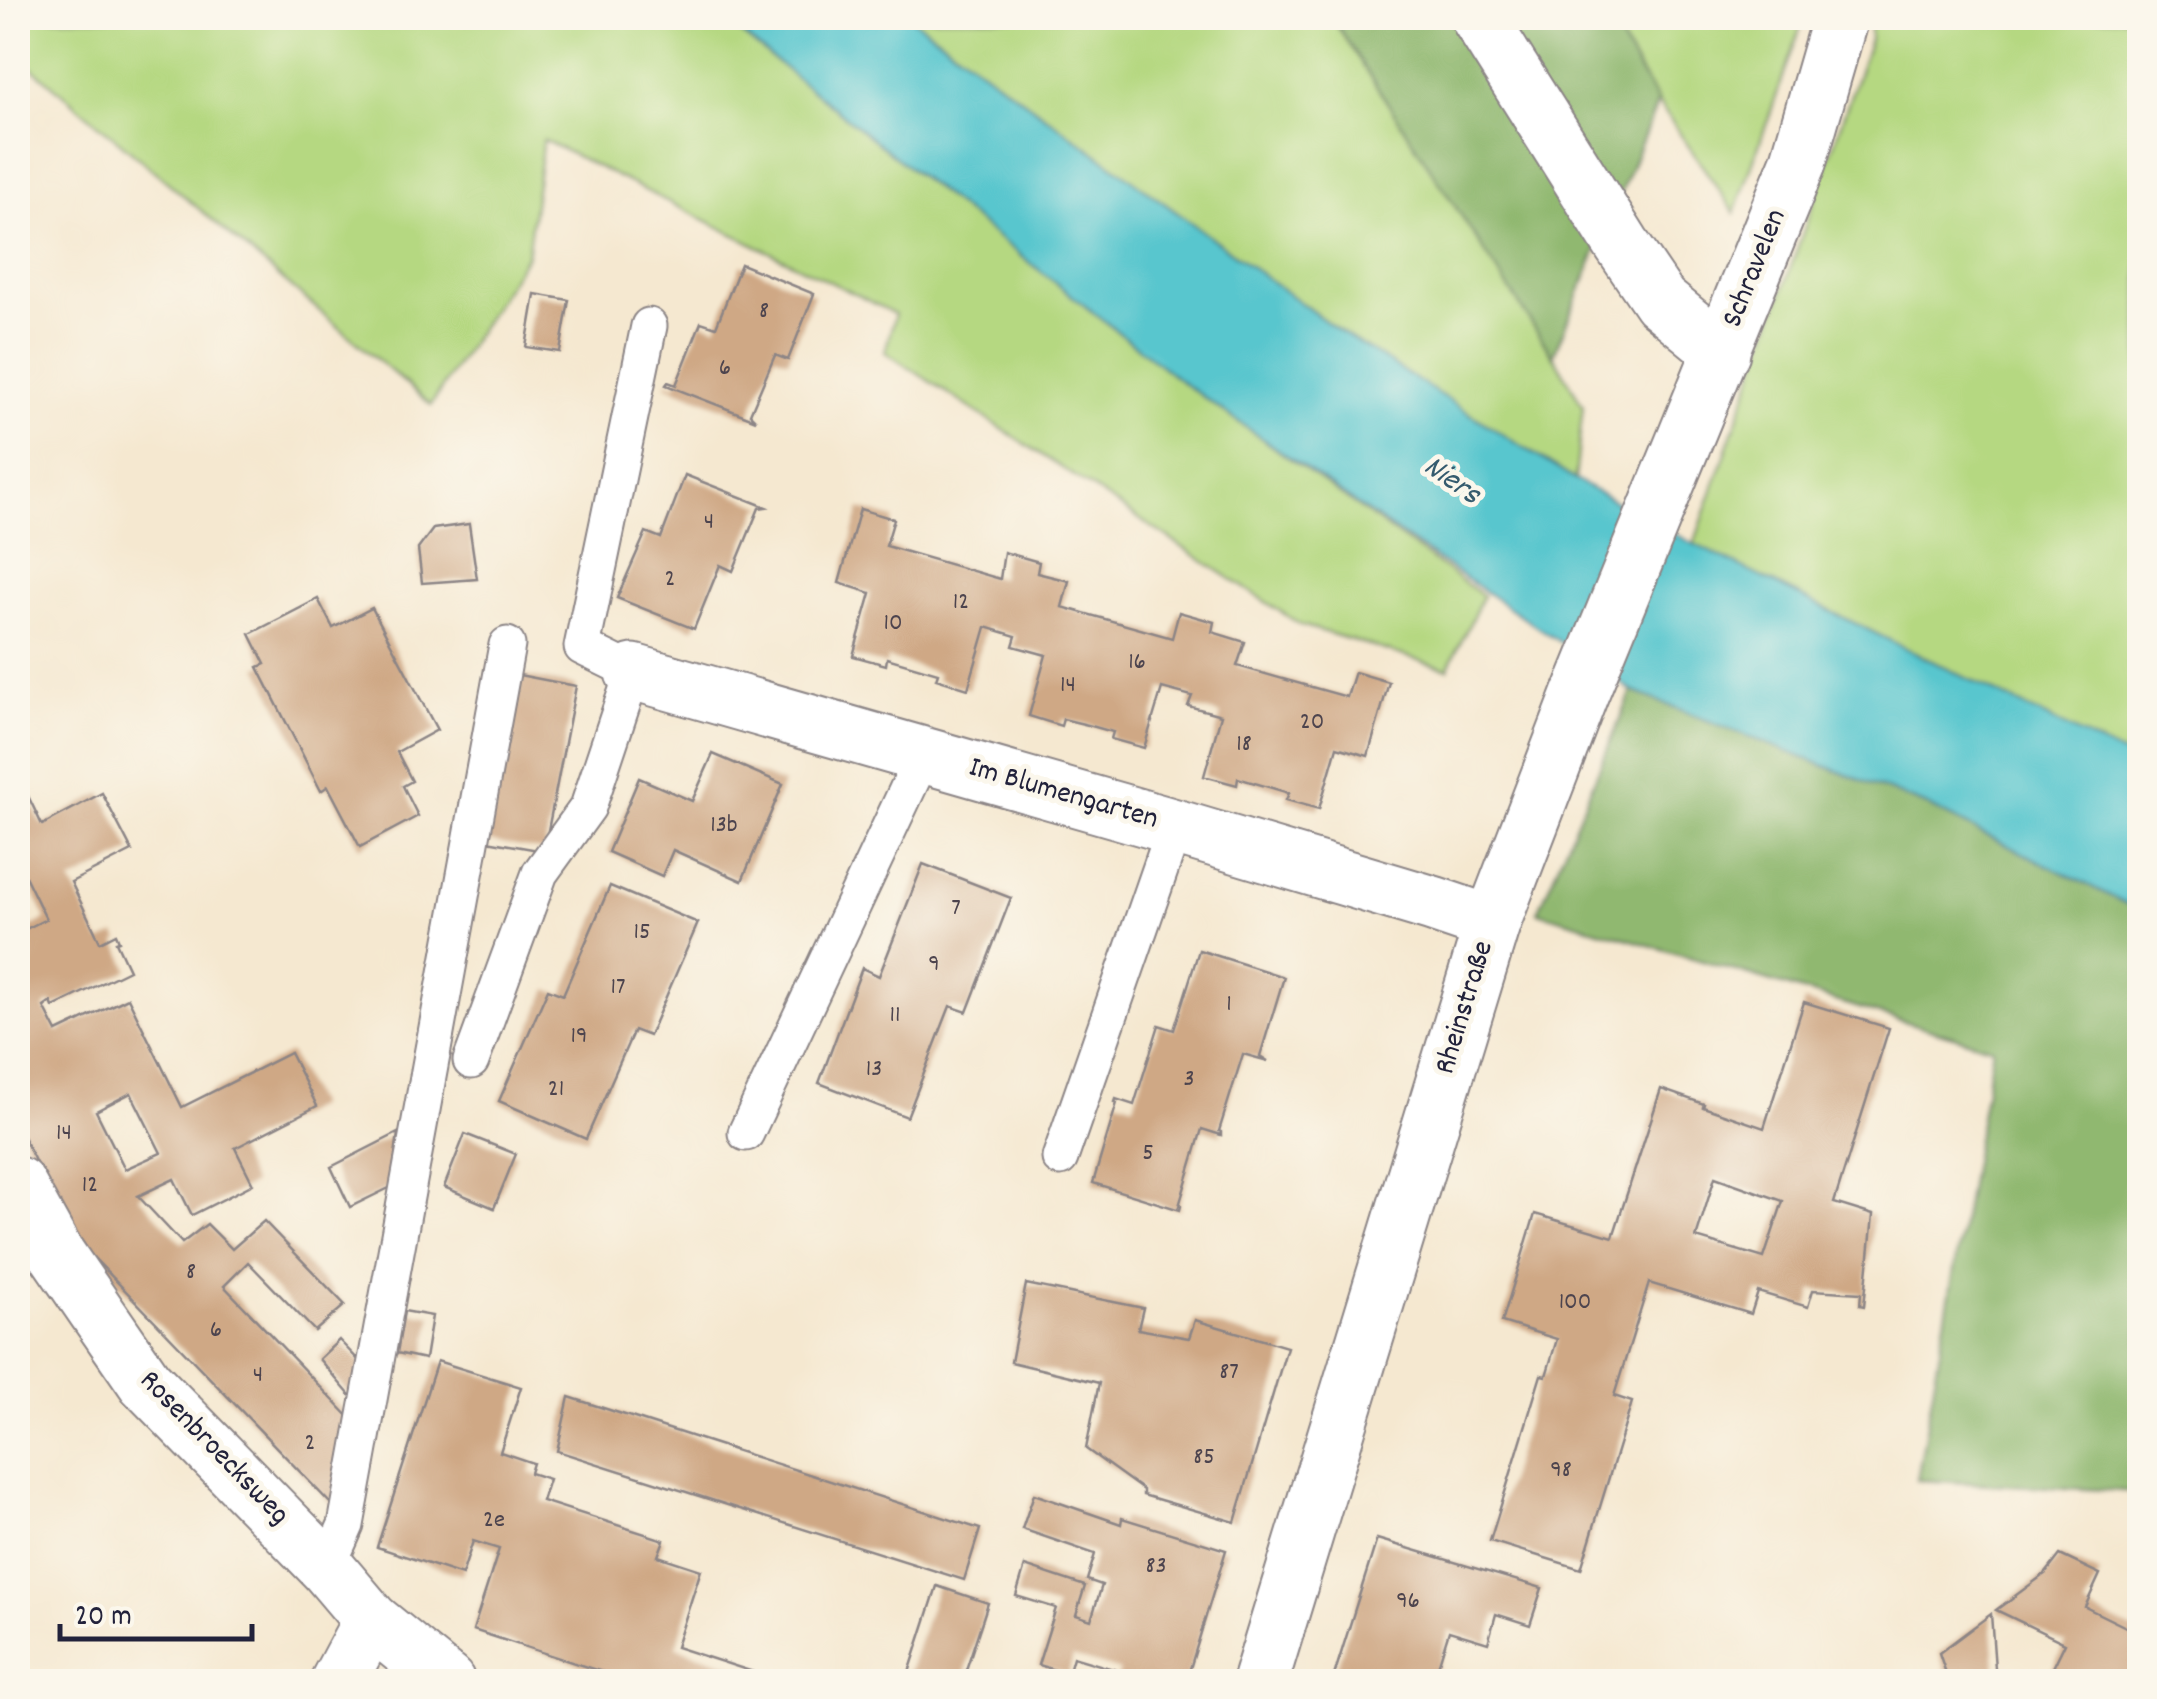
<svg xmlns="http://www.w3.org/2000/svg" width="2157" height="1699" font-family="Dekko,sans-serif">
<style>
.green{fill:#b5d881;stroke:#6c7d5e;stroke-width:2.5}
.forest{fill:#90b86f;stroke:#596d55;stroke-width:2.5}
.water{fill:#59c6ce;stroke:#3e7484;stroke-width:2.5}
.building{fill:#cfa885;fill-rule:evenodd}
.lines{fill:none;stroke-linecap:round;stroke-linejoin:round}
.service-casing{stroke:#8c8586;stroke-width:39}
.minor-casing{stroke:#8c8586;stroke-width:59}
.secondary-casing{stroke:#8c8586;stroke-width:59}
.service{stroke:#fff;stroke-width:35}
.minor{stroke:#fff;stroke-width:55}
.secondary{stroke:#fff;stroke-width:55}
.labels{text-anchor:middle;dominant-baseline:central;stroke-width:10;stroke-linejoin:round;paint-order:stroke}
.number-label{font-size:25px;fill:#4d444e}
.street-label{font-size:30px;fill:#22223b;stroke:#fbf7ec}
.water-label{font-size:32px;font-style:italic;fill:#355b6e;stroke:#fbf7ec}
</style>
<rect width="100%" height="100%" fill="#fbf7ec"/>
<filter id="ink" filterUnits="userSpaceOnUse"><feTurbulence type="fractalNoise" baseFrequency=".01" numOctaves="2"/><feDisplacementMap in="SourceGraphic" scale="20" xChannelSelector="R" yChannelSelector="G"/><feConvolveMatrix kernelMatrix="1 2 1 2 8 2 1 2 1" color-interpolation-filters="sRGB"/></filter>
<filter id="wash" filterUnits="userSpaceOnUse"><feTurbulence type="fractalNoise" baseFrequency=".0048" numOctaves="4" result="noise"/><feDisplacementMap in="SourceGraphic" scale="40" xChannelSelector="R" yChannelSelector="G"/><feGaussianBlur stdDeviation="2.25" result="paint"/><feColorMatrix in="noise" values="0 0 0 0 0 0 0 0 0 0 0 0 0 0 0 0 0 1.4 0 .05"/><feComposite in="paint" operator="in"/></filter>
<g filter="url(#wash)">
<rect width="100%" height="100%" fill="#f5e8d0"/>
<g class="green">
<polygon points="18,18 722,18 880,145 1182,382 1483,596 1448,669 1301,625 885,352 895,314 543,140 527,255 431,405 18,56"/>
<polygon points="911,18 1332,18 1555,358 1583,406 1575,480 1339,331"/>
<polygon points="1608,18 1804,18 1735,213 1658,102"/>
<polygon points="1870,18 2139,18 2139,763 1694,544 1870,40"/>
</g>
<g class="forest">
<polygon points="1332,18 1608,18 1658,102 1553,356"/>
<polygon points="1632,691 1925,805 2139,910 2139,1492 1917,1480 1993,1048 1538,912"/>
</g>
<polygon class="water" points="722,18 911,18 1339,331 1575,480 1694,544 2139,763 2139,910 1925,805 1632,691 1360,507 1182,382 880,145"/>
<g id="blocks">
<g class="building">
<polygon points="741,264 814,294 788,360 775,355 750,414 756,420 666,385 668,382 676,385 701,322 716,327"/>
<polygon points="535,294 569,300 560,352 526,347"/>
<polygon points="685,475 766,507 759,508 733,571 720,565 694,629 617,598 646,532 661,538"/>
<polygon points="860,509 894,519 886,546 1000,579 1004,552 1039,562 1037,573 1069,581 1062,607 1172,638 1179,612 1214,622 1212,632 1245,642 1237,666 1347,697 1355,672 1389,682 1368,756 1337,747 1319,809 1286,800 1289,793 1238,778 1237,785 1204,776 1221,715 1188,706 1192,696 1162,688 1144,748 1111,739 1113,732 1088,725 1063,719 1061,726 1029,716 1046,655 1013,646 1016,636 986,627 968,689 936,679 938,673 887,658 886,665 853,656 871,593 839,583"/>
<polygon points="469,524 477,579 422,583 418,549 433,529"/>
<polygon points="318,599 333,628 372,608 437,730 397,752 412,781 403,786 418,816 360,847 328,786 321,791 258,667 265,664 250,634"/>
<polygon points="519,675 576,686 544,851 487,841"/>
<polygon points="713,754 783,784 742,881 673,850 662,876 608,852 639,778 692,801"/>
<path d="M18,775L42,825L102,793L132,851L71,882L100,942L116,934L119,941L116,942L129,970L53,1007L51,1002L44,1007L57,1032L128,998L182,1107L290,1053L317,1106L235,1148L253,1184L192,1215L174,1179L138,1196L182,1243L207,1224L232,1249L264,1221L345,1305L315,1331L248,1262L224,1286L352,1420L332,1505L70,1233L18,1126V933L46,919L25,876L20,877L18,872ZM131,1093L161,1153L125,1169L96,1111Z"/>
<polygon points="923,864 1011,898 967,1012 950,1006 907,1117 819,1083 862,968 879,976"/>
<polygon points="610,886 698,923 649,1036 634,1030 586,1139 499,1101 548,989 563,995"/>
<polygon points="1199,950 1284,977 1260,1056 1268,1061 1243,1054 1219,1131 1221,1132 1221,1135 1202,1129 1179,1206 1181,1206 1180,1210 1093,1183 1117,1103 1115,1102 1116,1099 1134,1105 1159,1025 1174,1030"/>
<path d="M1804,1002L1889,1028L1834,1203L1873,1215L1864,1306L1860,1305L1861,1293L1813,1290L1808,1307L1758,1292L1751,1314L1649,1283L1614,1396L1632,1402L1581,1569L1490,1541L1541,1375L1546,1376L1557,1339L1502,1322L1535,1214L1613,1237L1661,1089L1704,1104L1703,1107L1764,1128ZM1715,1177L1783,1201L1764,1258L1696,1238Z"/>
<polygon points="398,1133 391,1187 350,1207 331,1167"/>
<polygon points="465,1134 516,1154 494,1208 444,1187"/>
<polygon points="1026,1284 1143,1308 1138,1329 1189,1338 1195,1320 1287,1347 1235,1522 1143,1495 1143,1490 1086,1449 1099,1383 1011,1362"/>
<polygon points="404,1311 432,1316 425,1359 397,1353"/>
<polygon points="339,1340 361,1363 355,1401 319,1359"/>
<polygon points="437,1361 521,1387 500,1452 533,1463 530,1473 549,1479 542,1501 664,1540 658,1556 701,1570 676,1647 784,1682 633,1682 473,1630 499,1549 473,1541 462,1575 377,1547"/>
<polygon points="569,1397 980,1529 964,1580 557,1451"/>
<polygon points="1034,1494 1121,1524 1122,1518 1226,1550 1186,1682 1116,1682 1120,1671 1073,1657 1068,1674 1038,1665 1056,1608 1016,1596 1025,1566 1085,1586 1076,1615 1091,1620 1102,1585 1087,1580 1095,1554 1022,1529"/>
<polygon points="1377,1539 1542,1588 1530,1625 1496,1614 1488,1643 1449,1631 1433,1682 1332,1682"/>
<polygon points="2060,1555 2100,1574 2085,1607 2140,1634 2140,1682 2046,1682 2065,1643 1996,1610 2046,1573"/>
<polygon points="937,1586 988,1603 962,1682 906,1682"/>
<polygon points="1991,1614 1996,1682 1949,1682 1939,1653"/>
</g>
</g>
</g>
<g filter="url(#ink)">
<use href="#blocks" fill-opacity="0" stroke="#8c8586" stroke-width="2.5"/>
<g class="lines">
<defs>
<g id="service">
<polyline points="471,1061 540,873 588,807 633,672 582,647 649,326"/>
<polyline points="746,1133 923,756"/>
<polyline points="1060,1158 1175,827"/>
<polyline points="327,1568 346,1525 507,645"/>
</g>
<g id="minor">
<polyline points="1479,18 1622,245 1660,301 1722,352"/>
<polyline points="633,672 1175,827 1433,904 1492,924"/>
<polyline points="18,1185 54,1250 145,1382 327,1568 371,1620 447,1682"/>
<polyline points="338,1682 371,1620"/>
</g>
<polyline id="secondary" points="1260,1682 1492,924 1580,695 1798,163 1840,18"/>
</defs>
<use href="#service" class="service-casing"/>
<use href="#minor" class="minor-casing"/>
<use href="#secondary" class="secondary-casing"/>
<use href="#service" class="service"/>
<use href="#minor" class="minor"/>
<use href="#secondary" class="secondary"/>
</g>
</g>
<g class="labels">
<g class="number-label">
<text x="764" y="312">8</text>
<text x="725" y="369">6</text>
<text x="709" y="523">4</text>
<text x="670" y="580">2</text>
<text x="961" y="603">12</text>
<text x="893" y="624">10</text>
<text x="1137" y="663">16</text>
<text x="1068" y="686">14</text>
<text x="1312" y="723">20</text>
<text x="1244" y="745">18</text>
<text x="724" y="826">13b</text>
<text x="956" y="909">7</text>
<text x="642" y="933">15</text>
<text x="934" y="965">9</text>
<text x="618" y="988">17</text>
<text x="1229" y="1005">1</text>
<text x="895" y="1016">11</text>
<text x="579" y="1037">19</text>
<text x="874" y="1070">13</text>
<text x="1189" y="1080">3</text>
<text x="556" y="1090">21</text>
<text x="64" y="1134">14</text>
<text x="1148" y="1154">5</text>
<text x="90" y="1186">12</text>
<text x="191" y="1273">8</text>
<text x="1575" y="1303">100</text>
<text x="216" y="1331">6</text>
<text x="1229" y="1373">87</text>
<text x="258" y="1376">4</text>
<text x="310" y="1444">2</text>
<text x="1204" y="1458">85</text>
<text x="1561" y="1471">98</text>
<text x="494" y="1521">2e</text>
<text x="1156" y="1567">83</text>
<text x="1408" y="1602">96</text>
</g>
<g class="street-label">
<text transform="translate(1756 269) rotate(-68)">Schravelen</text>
<text transform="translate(1063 795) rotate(16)">Im Blumengarten</text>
<text transform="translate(1466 1008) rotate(-73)">Rheinstraße</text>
<text transform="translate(213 1449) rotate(46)">Rosenbroecksweg</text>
</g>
<g class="water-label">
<text transform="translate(1451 482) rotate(35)">Niers</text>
</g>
</g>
<rect width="2157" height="1699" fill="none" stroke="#fbf7ec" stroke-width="60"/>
<path d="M60 1624v15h192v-15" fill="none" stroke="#22223b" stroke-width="5"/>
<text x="75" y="1624" font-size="30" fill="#22223b" stroke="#fbf7ec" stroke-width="8" paint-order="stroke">20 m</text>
</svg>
